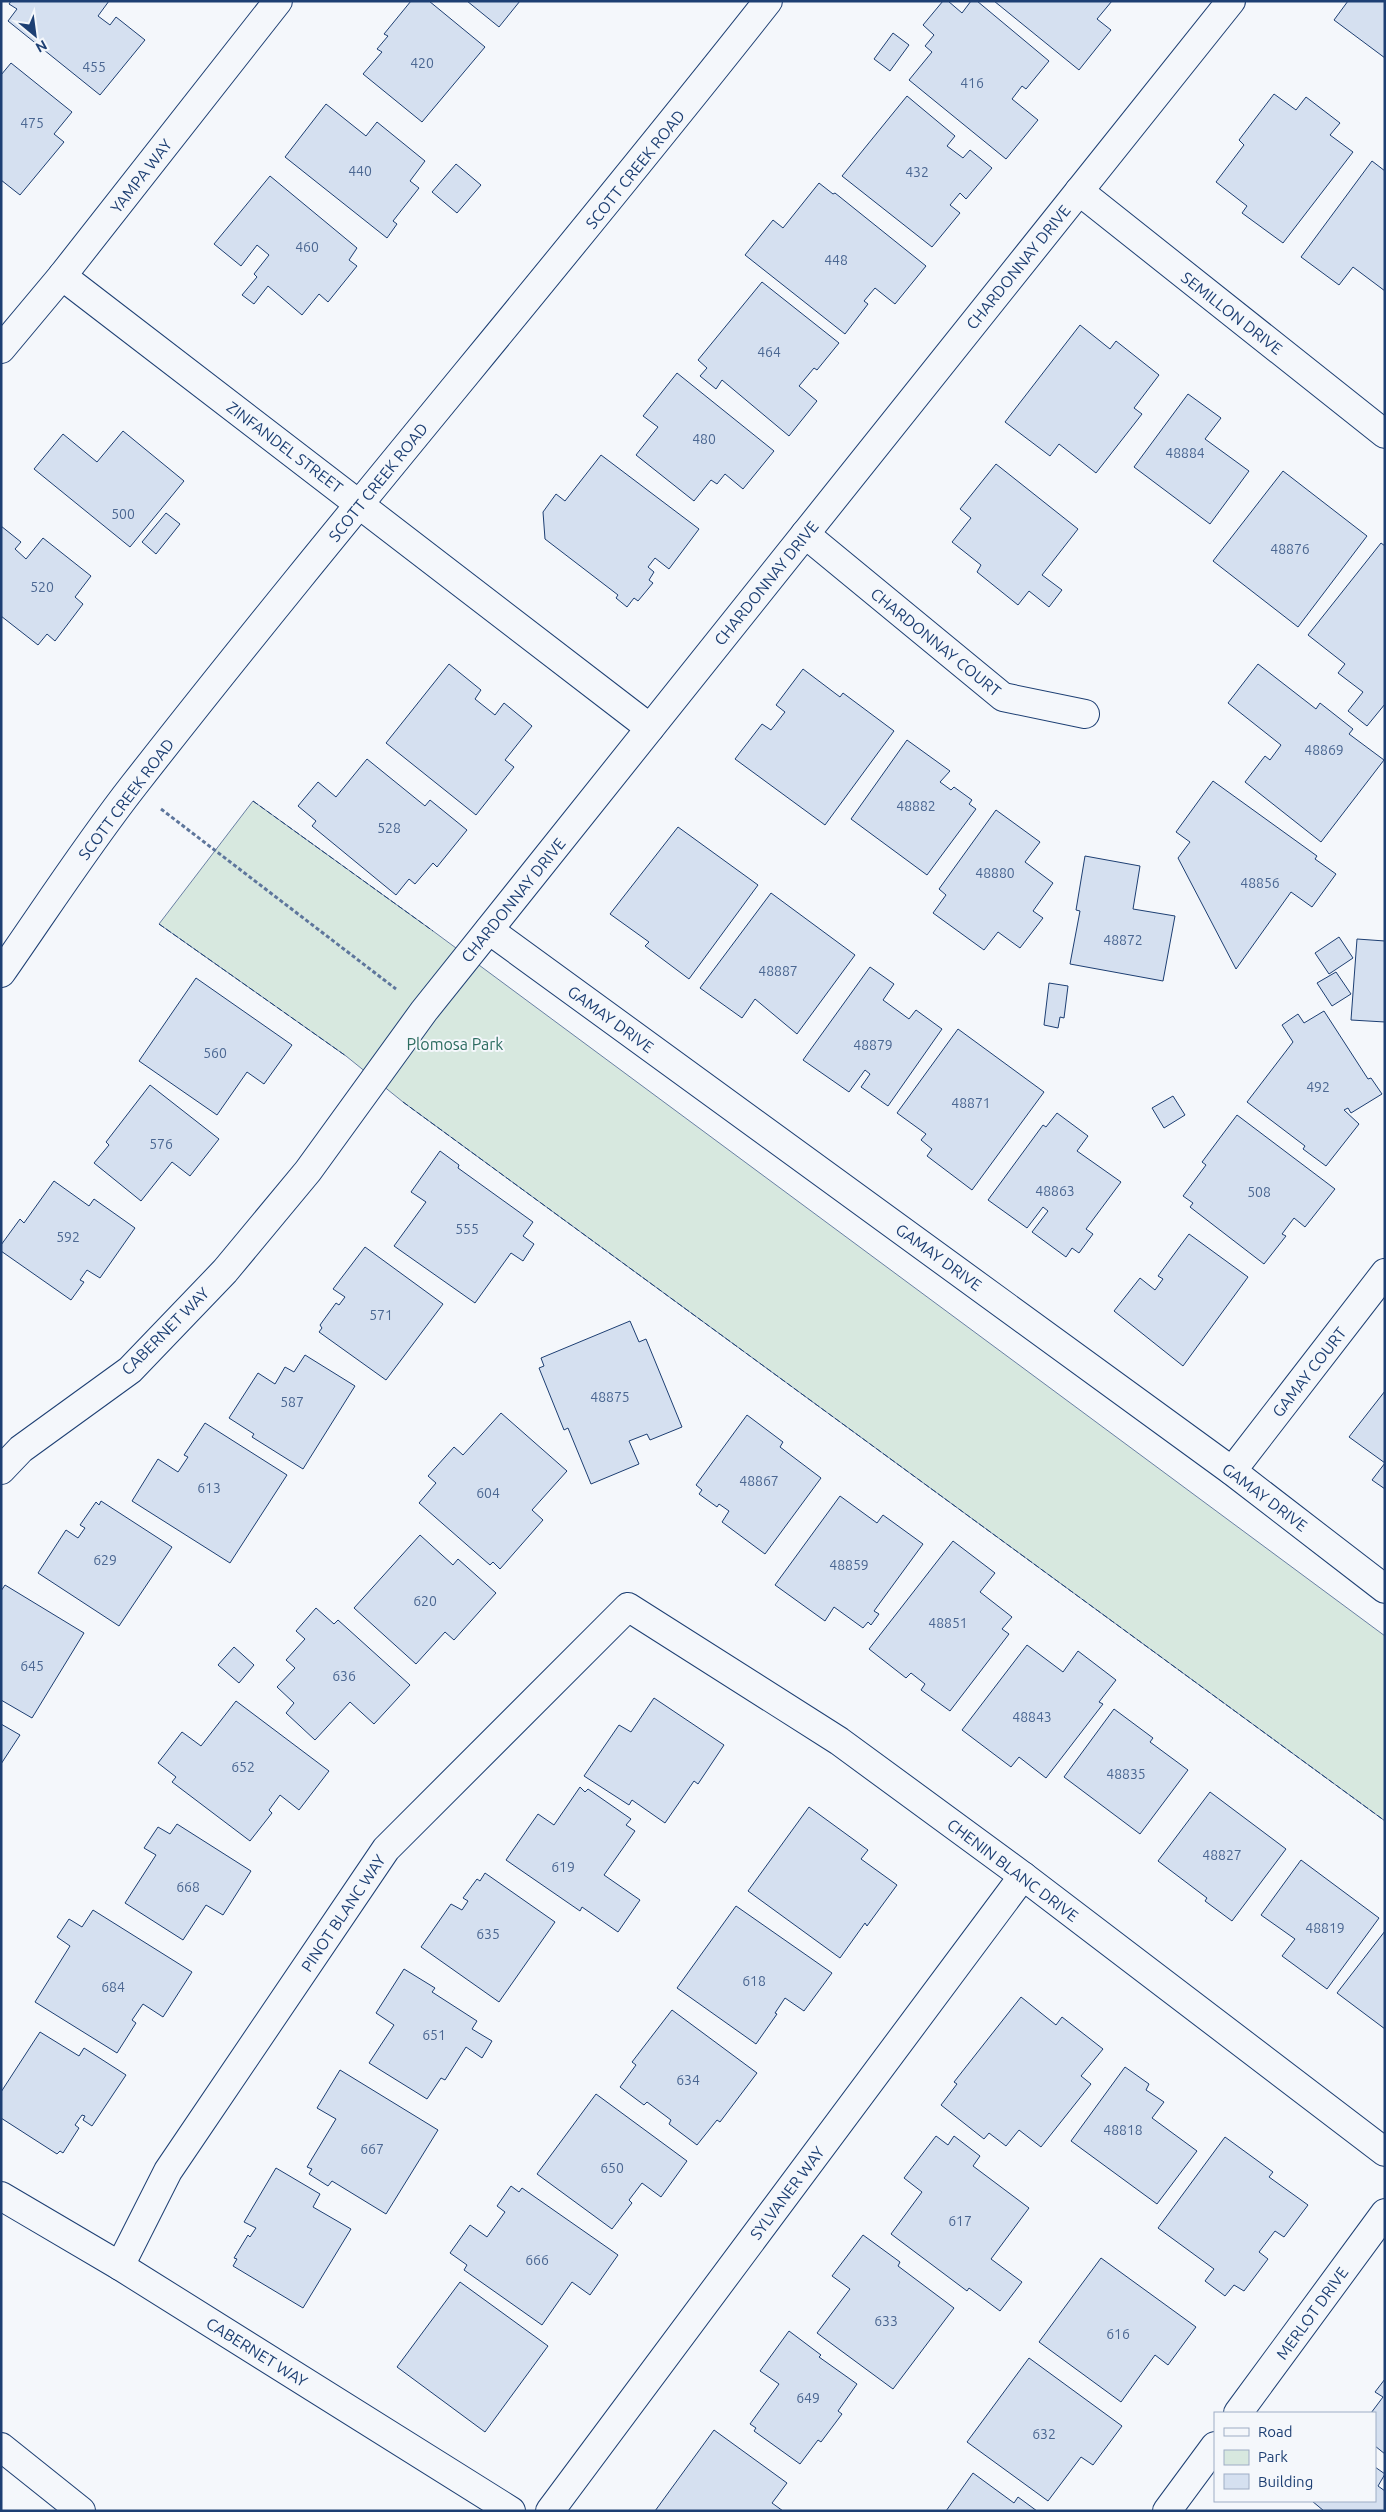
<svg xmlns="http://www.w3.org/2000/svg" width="1386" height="2512" font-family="Ubuntu,sans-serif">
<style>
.green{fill:#d7e8df;stroke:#687fa3}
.building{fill:#d5e0f0;stroke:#1d3f73}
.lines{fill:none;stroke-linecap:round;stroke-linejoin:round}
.minor-casing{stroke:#1d3f73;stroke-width:30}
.major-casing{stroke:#1d3f73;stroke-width:30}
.highway-casing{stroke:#1d3f73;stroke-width:30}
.path{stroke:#5e769c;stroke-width:3;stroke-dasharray:4 2.5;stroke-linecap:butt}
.minor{stroke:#f4f7fb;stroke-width:28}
.major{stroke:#f4f7fb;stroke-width:28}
.highway{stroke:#f4f7fb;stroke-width:28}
.fence{stroke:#1d3f73;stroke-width:1;stroke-dasharray:6 2.5;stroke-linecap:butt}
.labels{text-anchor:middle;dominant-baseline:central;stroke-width:4;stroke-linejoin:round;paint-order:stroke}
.number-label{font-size:14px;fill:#4b6792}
.street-label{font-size:16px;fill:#1d3f73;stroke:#f4f7fb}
.park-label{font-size:16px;fill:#2c6c60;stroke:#f4f7fb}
</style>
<rect width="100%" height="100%" fill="#f4f7fb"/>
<polygon class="green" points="253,801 433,931 1385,1636 1385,1821 403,1102 346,1056 159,924"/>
<g class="building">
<polygon points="11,1 109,1 98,16 110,25 116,17 145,40 100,95 8,21 17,9 9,4"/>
<polygon points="411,1 429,1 485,47 422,122 363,74 382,52 377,49 388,36 384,34"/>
<polygon points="467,1 520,1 499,27"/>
<polygon points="943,1 948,1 962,13 971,1 977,1 1049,61 1026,89 1022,86 1012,99 1038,120 1006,159 909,80 932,52 925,46 934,35 923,25"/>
<polygon points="994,1 1112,1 1097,19 1111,30 1079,70"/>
<polygon points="1348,1 1385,1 1385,58 1334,20"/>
<polygon points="893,33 909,45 890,71 874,59"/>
<polygon points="11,63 72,112 54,134 64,142 20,195 1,180 1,75"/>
<polygon points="1274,94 1296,110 1306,97 1340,123 1330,135 1353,152 1283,243 1242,213 1247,206 1216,182 1244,145 1239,140"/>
<polygon points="907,96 955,136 947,146 963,158 970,150 992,168 966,199 960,193 950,205 960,213 932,247 842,176"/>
<polygon points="326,104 366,136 377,122 425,161 410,181 419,188 393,221 397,224 387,238 285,157"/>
<polygon points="1372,161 1385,171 1385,291 1353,267 1339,285 1301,257"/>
<polygon points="456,164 481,185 457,213 432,192"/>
<polygon points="270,176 357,248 349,260 357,266 328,302 319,294 302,315 268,286 254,304 242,295 257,277 254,274 269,255 257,245 241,266 214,244"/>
<polygon points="819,183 833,194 835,193 926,266 895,304 875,288 864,301 868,304 845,334 745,255 773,220 783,228"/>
<polygon points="762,282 839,343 817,370 814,368 799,386 817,401 789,436 722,380 716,389 700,376 707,368 698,360"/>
<polygon points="1080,325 1110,349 1116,341 1159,375 1134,408 1142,414 1096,473 1059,444 1050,456 1005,422"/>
<polygon points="677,373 774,451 743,489 725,474 717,484 711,480 694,501 636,455 658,427 643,416"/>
<polygon points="1188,394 1221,418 1205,439 1249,471 1210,524 1134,467"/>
<polygon points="123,431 184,481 130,547 34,469 63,434 97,462"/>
<polygon points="601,455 699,529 669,569 655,558 648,567 654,572 649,580 653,583 638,601 634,598 627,607 616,598 618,595 545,539 543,512 556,494 565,501"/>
<polygon points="996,464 1078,529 1042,575 1062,590 1049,607 1029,591 1018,605 977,572 981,565 952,542 971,518 960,509"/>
<polygon points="1283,471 1367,536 1298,627 1213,561"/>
<polygon points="166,513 180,524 156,554 142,542"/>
<polygon points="1,526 21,542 15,549 26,559 43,538 91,576 75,597 83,604 55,641 47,634 38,645 1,616"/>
<polygon points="1381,543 1385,546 1385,704 1367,726 1348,711 1363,692 1338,673 1345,664 1308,635"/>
<polygon points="449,664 481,690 475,699 495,715 504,703 532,726 505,760 514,767 476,815 386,743"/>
<polygon points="1258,664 1316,709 1320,703 1353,729 1349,734 1384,760 1321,842 1245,782 1265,756 1270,760 1281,745 1228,703"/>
<polygon points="803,669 840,697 843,693 894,731 825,825 735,759 762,724 771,730 785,712 776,705"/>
<polygon points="907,740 950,771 940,782 951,790 954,787 972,800 969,804 976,809 927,875 851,819"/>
<polygon points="367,759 425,806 430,800 467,830 437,867 433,863 415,884 409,879 396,895 312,826 316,821 298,806 318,782 336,797"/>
<polygon points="1213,781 1317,856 1315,859 1336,874 1312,907 1291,892 1236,969 1178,858 1190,842 1176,832"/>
<polygon points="996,810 1040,842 1025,862 1053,883 1033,911 1043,918 1020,948 998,932 984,950 933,913 946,895 939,889"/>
<polygon points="678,827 758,885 689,979 645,946 649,942 610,914"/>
<polygon points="1085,856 1140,866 1133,909 1175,916 1163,981 1070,964 1080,911 1076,910"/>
<polygon points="771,893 855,955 797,1034 755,999 742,1018 700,988"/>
<polygon points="1339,937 1353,958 1329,974 1315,953"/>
<polygon points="1357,939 1385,941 1385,1022 1351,1020"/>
<polygon points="870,967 894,984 883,1000 909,1019 916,1010 942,1029 888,1106 861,1087 870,1074 865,1070 849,1092 803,1060"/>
<polygon points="1336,972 1351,994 1332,1006 1317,983"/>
<polygon points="196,978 292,1045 264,1084 247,1072 217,1115 139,1061"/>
<polygon points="1049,983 1068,986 1064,1018 1060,1017 1058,1028 1044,1025"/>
<polygon points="1324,1011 1368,1079 1371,1078 1382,1094 1351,1113 1348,1108 1344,1110 1359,1124 1326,1166 1303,1149 1305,1146 1247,1102 1293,1042 1282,1025 1298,1014 1304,1023"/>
<polygon points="958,1029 1044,1092 972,1190 927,1156 932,1149 921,1140 926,1134 897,1113"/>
<polygon points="150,1085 219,1139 190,1176 172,1162 141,1201 94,1163 109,1145 106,1142"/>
<polygon points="1173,1096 1185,1115 1164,1128 1152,1108"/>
<polygon points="1057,1113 1088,1136 1077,1151 1121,1182 1086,1229 1093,1234 1079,1253 1072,1248 1066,1257 1032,1232 1048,1211 1043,1207 1027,1228 988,1200 1043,1125 1046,1127"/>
<polygon points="1237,1115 1335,1189 1305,1227 1294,1218 1282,1234 1286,1236 1264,1264 1190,1207 1193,1203 1183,1196 1206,1165 1202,1162"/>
<polygon points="440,1151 459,1165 458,1168 533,1222 523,1236 534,1244 523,1261 511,1253 475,1303 394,1246 426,1202 411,1192"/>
<polygon points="54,1181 89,1206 94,1199 135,1228 100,1278 87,1270 80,1280 84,1282 71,1300 1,1251 1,1245 20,1219 24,1223"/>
<polygon points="1189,1234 1248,1277 1183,1366 1114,1311 1140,1278 1155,1290 1163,1279 1158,1276"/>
<polygon points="365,1247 443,1304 386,1380 319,1332 322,1328 320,1325 336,1303 339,1305 345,1297 333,1289"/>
<polygon points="630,1321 639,1342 646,1339 682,1427 650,1440 647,1434 629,1441 639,1464 591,1484 568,1428 564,1430 539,1368 544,1366 541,1358"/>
<polygon points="305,1355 355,1386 303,1469 252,1437 254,1434 229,1418 258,1373 275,1384 285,1367 294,1372"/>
<polygon points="1385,1391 1385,1489 1372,1480 1385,1463 1349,1437"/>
<polygon points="501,1413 567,1471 532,1510 543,1520 500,1569 493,1562 490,1565 419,1503 436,1483 428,1476 454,1447 463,1455"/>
<polygon points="747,1415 783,1442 780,1447 821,1478 765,1554 722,1522 729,1511 719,1504 717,1507 699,1494 702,1490 696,1485"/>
<polygon points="205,1423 287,1475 230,1563 132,1501 158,1459 178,1472 188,1457 184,1455"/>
<polygon points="840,1496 877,1523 883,1515 923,1544 874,1611 879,1614 871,1625 868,1622 863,1628 834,1607 825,1621 775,1585"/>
<polygon points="101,1501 172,1547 119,1626 38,1573 66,1530 78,1538 85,1528 80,1525 96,1502 99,1505"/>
<polygon points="420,1535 453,1565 458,1559 496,1593 454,1640 445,1632 416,1664 354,1608"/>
<polygon points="953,1541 995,1573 980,1592 1012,1617 1002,1629 1009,1634 950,1711 921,1690 925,1684 911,1673 906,1678 869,1649"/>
<polygon points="5,1585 84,1633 32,1718 1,1700 1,1591"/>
<polygon points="316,1608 334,1624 338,1620 410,1685 374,1724 350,1702 315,1740 286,1713 294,1703 277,1687 295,1668 286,1660 305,1639 296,1631"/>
<polygon points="1027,1645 1063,1672 1078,1651 1116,1680 1099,1702 1103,1704 1046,1778 1019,1757 1011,1767 962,1730"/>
<polygon points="234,1647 254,1665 239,1683 218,1665"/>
<polygon points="654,1698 724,1745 698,1784 694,1781 665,1823 632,1800 629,1805 584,1776 619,1725 631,1732"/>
<polygon points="236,1701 329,1771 299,1810 280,1795 269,1810 272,1813 250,1841 172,1782 176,1777 158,1763 182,1732 201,1746"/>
<polygon points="1114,1709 1153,1738 1150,1742 1188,1770 1140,1834 1064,1777"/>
<polygon points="1,1724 20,1735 1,1764"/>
<polygon points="580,1787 585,1792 588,1789 631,1819 626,1825 635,1831 604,1875 640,1900 618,1932 582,1907 580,1911 506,1860 538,1814 554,1825"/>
<polygon points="1210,1792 1286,1849 1232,1921 1205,1901 1207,1898 1158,1861"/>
<polygon points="809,1807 868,1850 861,1859 897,1885 867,1926 865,1923 840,1958 748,1891"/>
<polygon points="177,1824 251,1871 223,1915 206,1905 183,1940 125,1903 156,1855 144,1848 158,1827 170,1834"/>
<polygon points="1301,1860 1379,1918 1327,1989 1282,1956 1295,1939 1261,1915"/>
<polygon points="485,1873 555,1922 499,2002 421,1947 451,1904 462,1910 468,1901 463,1898 477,1879 480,1881"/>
<polygon points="736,1906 832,1973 804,2011 785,1998 775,2013 777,2014 756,2044 677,1988"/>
<polygon points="93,1910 192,1972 163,2017 143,2004 132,2020 136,2023 117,2053 35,2002 70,1946 57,1937 69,1919 82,1927"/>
<polygon points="1385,1931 1385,2029 1337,1993"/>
<polygon points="404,1969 435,1988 432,1992 477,2021 472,2029 492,2041 482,2058 466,2047 445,2080 441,2078 427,2099 369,2063 394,2025 376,2013"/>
<polygon points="1021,1997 1056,2025 1062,2017 1103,2049 1081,2076 1091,2084 1041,2147 1019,2130 1006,2146 989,2133 984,2139 941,2105 957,2084 954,2082"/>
<polygon points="672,2010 757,2073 720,2122 717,2120 697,2145 669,2124 671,2120 647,2102 644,2105 620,2087 636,2065 632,2062"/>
<polygon points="40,2032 79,2056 84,2048 126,2075 92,2126 83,2120 85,2116 82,2115 75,2125 79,2128 63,2153 60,2151 57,2154 1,2118 1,2092"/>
<polygon points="1125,2067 1149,2084 1146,2090 1164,2102 1152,2118 1197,2151 1157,2204 1071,2141"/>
<polygon points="340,2070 438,2130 386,2214 332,2181 328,2186 309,2174 312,2169 307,2167 336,2119 317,2108"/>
<polygon points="596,2094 687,2161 661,2197 642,2183 629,2200 632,2203 612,2229 537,2174"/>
<polygon points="936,2136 948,2145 954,2136 980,2156 973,2166 1029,2208 991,2259 1022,2282 1000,2311 969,2288 967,2291 891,2234 922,2192 904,2178"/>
<polygon points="1225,2137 1273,2172 1269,2177 1308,2205 1284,2237 1275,2231 1259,2252 1268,2259 1244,2291 1234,2285 1225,2296 1205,2281 1214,2269 1158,2228"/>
<polygon points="276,2168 320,2194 313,2207 351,2229 303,2308 233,2266 237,2259 234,2258 248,2235 250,2237 256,2228 244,2222"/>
<polygon points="511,2186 519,2192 522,2188 618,2255 590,2295 572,2282 542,2325 464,2270 467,2265 450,2253 470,2225 487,2237 505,2212 497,2206"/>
<polygon points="863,2235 900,2262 898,2266 954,2308 893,2389 817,2333 850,2289 832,2276"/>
<polygon points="1101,2258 1196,2327 1168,2365 1155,2355 1121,2402 1039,2342"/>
<polygon points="460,2282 548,2346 485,2432 397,2367"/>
<polygon points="789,2331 821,2355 819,2357 857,2384 838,2411 842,2414 821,2442 818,2440 800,2464 754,2431 756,2428 750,2424 779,2384 760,2371"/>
<polygon points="1029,2358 1122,2426 1093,2465 1081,2457 1048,2501 967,2442"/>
<polygon points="1385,2379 1385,2454 1375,2446 1375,2413 1371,2413 1383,2397 1375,2392"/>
<polygon points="714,2430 787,2483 772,2503 783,2511 655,2511"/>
<polygon points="1375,2467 1385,2474 1378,2486 1385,2491 1385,2511 1324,2511 1312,2501 1375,2501"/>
<polygon points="973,2473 1014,2503 1018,2497 1037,2511 946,2511"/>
</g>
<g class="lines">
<defs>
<g id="minor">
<polyline points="1079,191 1385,434"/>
<polyline points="62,276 650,728"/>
<polyline points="1,349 62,276 278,1"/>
<polyline points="805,534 1003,697 1085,714"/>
<polyline points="489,930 1232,1471 1385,1589"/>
<polyline points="1,1470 21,1449 130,1370 225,1271 308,1171 424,1011 1231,1"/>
<polyline points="1232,1471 1385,1273"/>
<polyline points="1,2196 120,2266 511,2511"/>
<polyline points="120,2266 168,2171 386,1849 628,1607 839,1741 1023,1876 1385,2152"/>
<polyline points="1238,2413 1385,2213"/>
<polyline points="550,2511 1023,1876"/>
<polyline points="1167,2511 1215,2446"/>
</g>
<path id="major" d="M1,973C45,910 87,845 134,785C341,520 560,265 768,1"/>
<polyline id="highway" points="1,2447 81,2511"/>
</defs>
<use href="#minor" class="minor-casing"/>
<use href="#major" class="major-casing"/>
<use href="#highway" class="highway-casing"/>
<polyline class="path" points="161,809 396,989"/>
<use href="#minor" class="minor"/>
<use href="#major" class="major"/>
<use href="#highway" class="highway"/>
<g class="fence">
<polyline points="253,801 433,931"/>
<polyline points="159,924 346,1056"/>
<polyline points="403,1102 1385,1821"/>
</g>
</g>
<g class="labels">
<g class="number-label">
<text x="422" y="63">420</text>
<text x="94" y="67">455</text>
<text x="972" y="83">416</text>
<text x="32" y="123">475</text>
<text x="360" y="171">440</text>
<text x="917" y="172">432</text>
<text x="307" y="247">460</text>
<text x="836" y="260">448</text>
<text x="769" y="352">464</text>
<text x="704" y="439">480</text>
<text x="1185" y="453">48884</text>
<text x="123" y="514">500</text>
<text x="1290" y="549">48876</text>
<text x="42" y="587">520</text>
<text x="1324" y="750">48869</text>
<text x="916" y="806">48882</text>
<text x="389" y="828">528</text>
<text x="995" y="873">48880</text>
<text x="1260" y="883">48856</text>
<text x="1123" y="940">48872</text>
<text x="778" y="971">48887</text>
<text x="873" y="1045">48879</text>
<text x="215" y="1053">560</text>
<text x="1318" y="1087">492</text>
<text x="971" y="1103">48871</text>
<text x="161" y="1144">576</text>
<text x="1055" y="1191">48863</text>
<text x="1259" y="1192">508</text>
<text x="467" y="1229">555</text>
<text x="68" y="1237">592</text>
<text x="381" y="1315">571</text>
<text x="610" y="1397">48875</text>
<text x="292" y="1402">587</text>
<text x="759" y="1481">48867</text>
<text x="209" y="1488">613</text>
<text x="488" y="1493">604</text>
<text x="105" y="1560">629</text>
<text x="849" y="1565">48859</text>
<text x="425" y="1601">620</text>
<text x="948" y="1623">48851</text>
<text x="32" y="1666">645</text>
<text x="344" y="1676">636</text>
<text x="1032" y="1717">48843</text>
<text x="243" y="1767">652</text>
<text x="1126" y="1774">48835</text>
<text x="1222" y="1855">48827</text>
<text x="563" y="1867">619</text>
<text x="188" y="1887">668</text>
<text x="1325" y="1928">48819</text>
<text x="488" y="1934">635</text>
<text x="754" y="1981">618</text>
<text x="113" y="1987">684</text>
<text x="434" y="2035">651</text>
<text x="688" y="2080">634</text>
<text x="1123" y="2130">48818</text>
<text x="372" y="2149">667</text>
<text x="612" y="2168">650</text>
<text x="960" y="2221">617</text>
<text x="537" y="2260">666</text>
<text x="886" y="2321">633</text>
<text x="1118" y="2334">616</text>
<text x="808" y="2398">649</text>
<text x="1044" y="2434">632</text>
</g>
<g class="street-label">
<text transform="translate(635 169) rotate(-51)">SCOTT CREEK ROAD</text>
<text transform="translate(141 176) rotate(-52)">YAMPA WAY</text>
<text transform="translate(1018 267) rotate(-51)">CHARDONNAY DRIVE</text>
<text transform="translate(1232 313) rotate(38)">SEMILLON DRIVE</text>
<text transform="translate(285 447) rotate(37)">ZINFANDEL STREET</text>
<text transform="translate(378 482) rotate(-51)">SCOTT CREEK ROAD</text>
<text transform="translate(766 583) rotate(-51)">CHARDONNAY DRIVE</text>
<text transform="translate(936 642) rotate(39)">CHARDONNAY COURT</text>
<text transform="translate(126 799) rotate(-53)">SCOTT CREEK ROAD</text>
<text transform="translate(513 900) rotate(-51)">CHARDONNAY DRIVE</text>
<text transform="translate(611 1019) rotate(36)">GAMAY DRIVE</text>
<text transform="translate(939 1257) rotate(36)">GAMAY DRIVE</text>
<text transform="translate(165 1331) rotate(-45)">CABERNET WAY</text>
<text transform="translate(1309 1372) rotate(-52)">GAMAY COURT</text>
<text transform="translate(1265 1497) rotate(37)">GAMAY DRIVE</text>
<text transform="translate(1013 1870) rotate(37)">CHENIN BLANC DRIVE</text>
<text transform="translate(343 1913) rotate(-56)">PINOT BLANC WAY</text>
<text transform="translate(787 2193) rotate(-53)">SYLVANER WAY</text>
<text transform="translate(1312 2313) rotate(-54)">MERLOT DRIVE</text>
<text transform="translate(257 2352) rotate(32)">CABERNET WAY</text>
</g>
<g class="park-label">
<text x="455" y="1044">Plomosa Park</text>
</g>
</g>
<rect width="1386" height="2512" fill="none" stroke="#1d3f73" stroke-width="5"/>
<rect x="1214" y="2412" width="162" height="90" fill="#f4f7fb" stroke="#9eadc5"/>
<rect x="1224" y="2428" width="25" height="8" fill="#f4f7fb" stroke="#9eadc5"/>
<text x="1258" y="2437" font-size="15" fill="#1d3f73">Road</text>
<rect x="1224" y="2450" width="25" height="15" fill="#d7e8df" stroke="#9eadc5"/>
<text x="1258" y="2462" font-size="15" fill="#1d3f73">Park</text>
<rect x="1224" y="2474" width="25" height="15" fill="#d5e0f0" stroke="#9eadc5"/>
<text x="1258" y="2487" font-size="15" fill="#1d3f73">Building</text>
<g transform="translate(35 35) rotate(151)" stroke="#f4f7fb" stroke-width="4" paint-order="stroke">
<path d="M0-4L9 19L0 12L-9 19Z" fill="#1d3f73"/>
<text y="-8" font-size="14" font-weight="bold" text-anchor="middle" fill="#1d3f73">N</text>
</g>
</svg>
